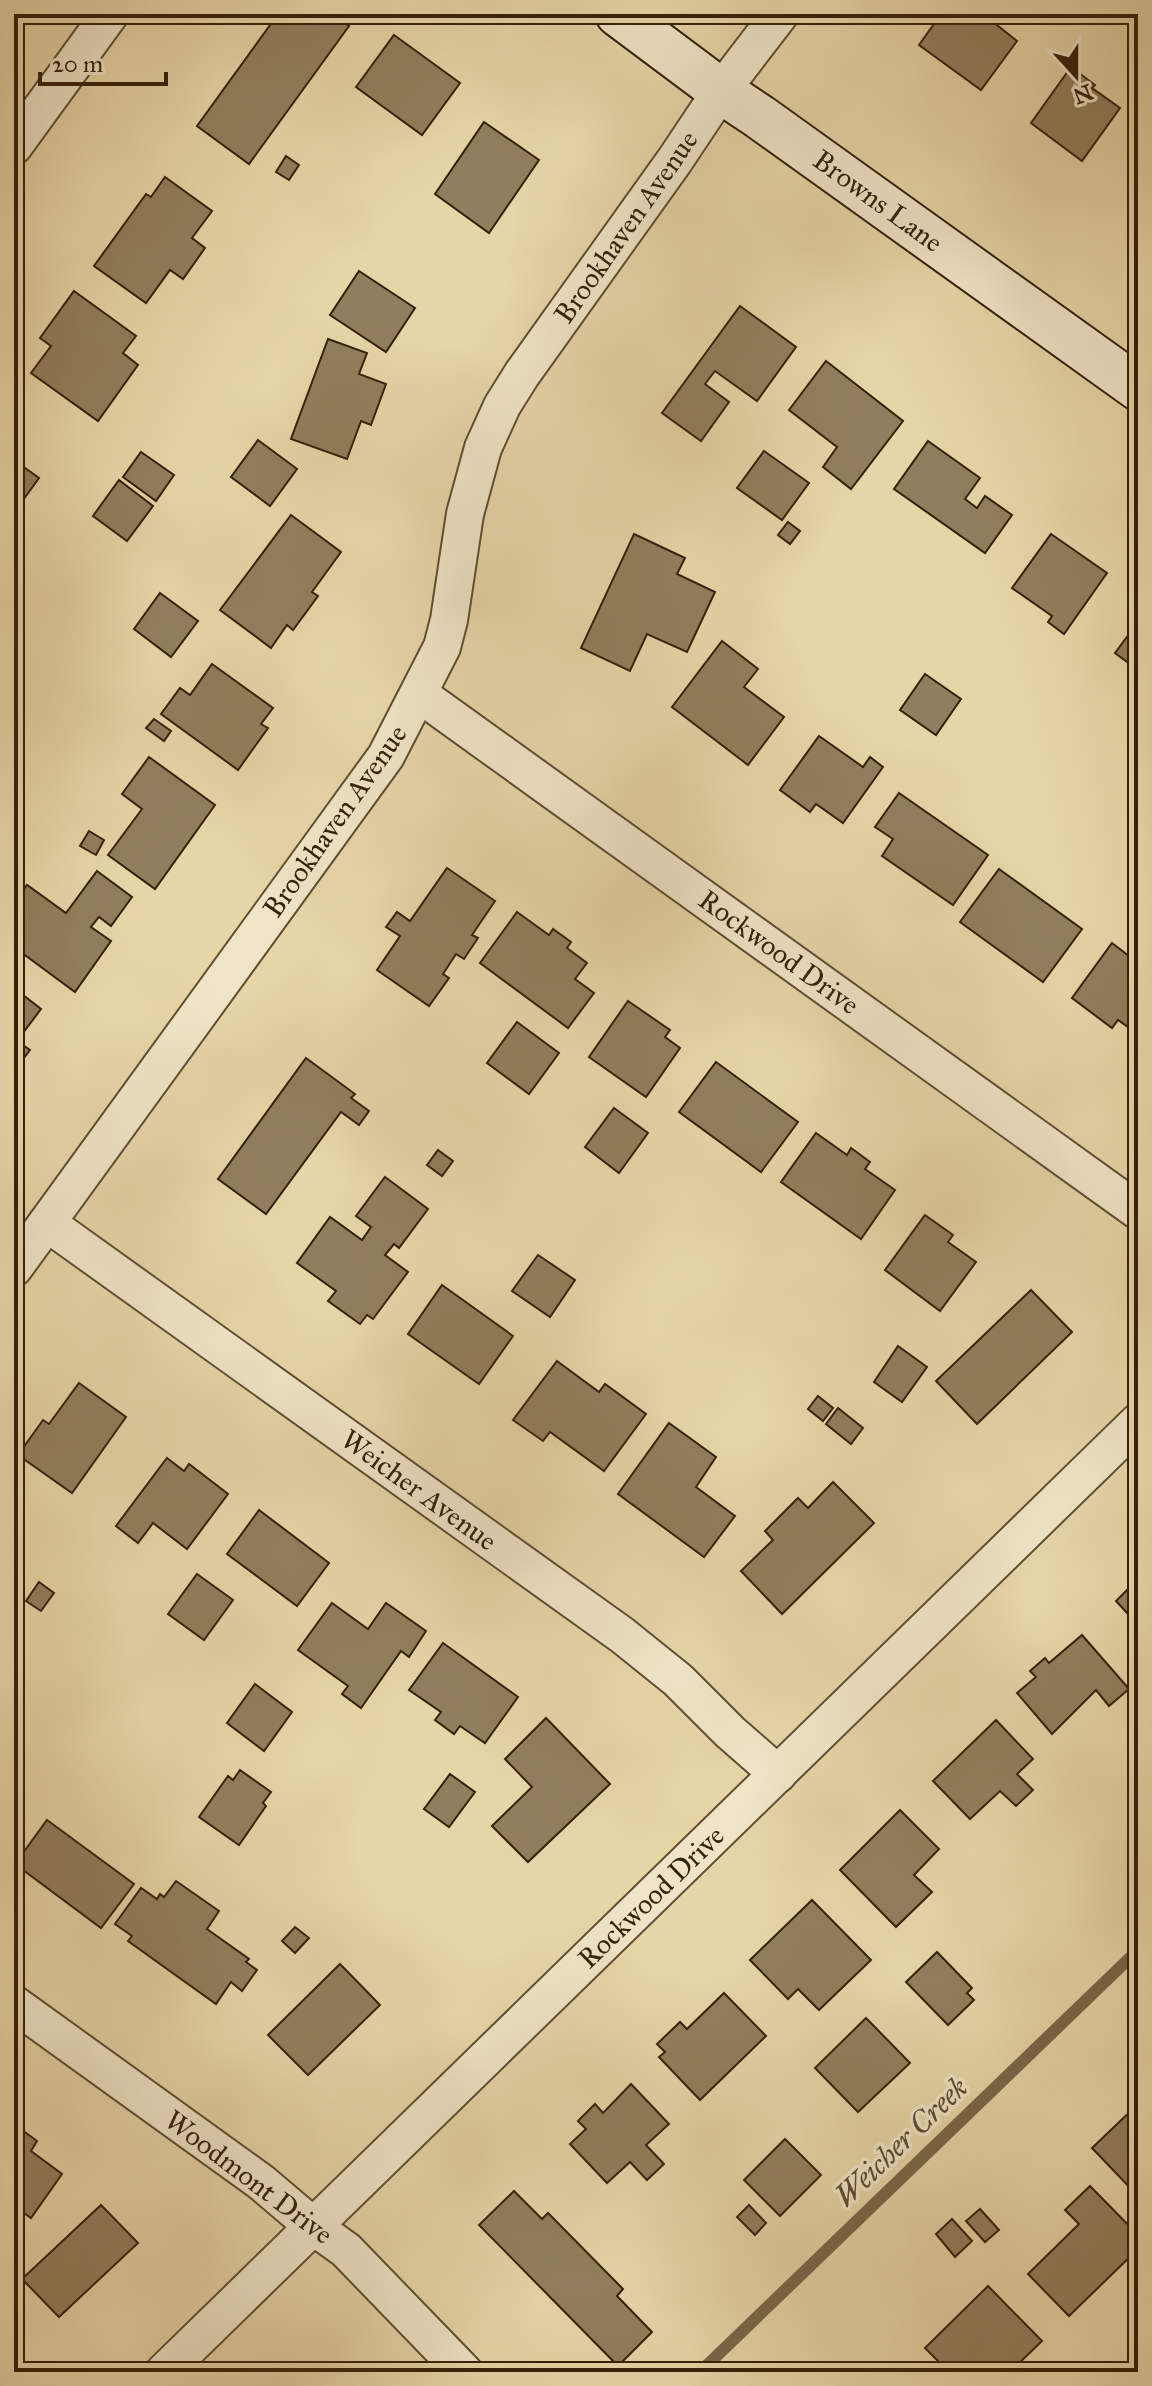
<svg xmlns="http://www.w3.org/2000/svg" width="1152" height="2386" font-family="'IM FELL Great Primer',serif">
<style>
.lines{fill:none;stroke-linecap:round;stroke-linejoin:round}
.stream{stroke:#7a6749;stroke-width:12}
.building{fill:#917e5c;stroke:#34200b;stroke-width:2}
.street-casing{stroke:#604d32;stroke-width:40}
.secondary-casing{stroke:#34200b;stroke-width:48}
.street{stroke:#efe4c6;stroke-width:36}
.secondary{stroke:#efe4c6;stroke-width:44}
.labels{text-anchor:middle;dominant-baseline:central;stroke-width:7;stroke-linejoin:round;paint-order:stroke}
.street-label{font-size:28px;fill:#34200b;stroke:#efe4c6}
.water-label{font-size:30px;font-style:italic;fill:#5d4a2f;stroke:#efe4c6}
</style>
<rect width="100%" height="100%" fill="#e6d5a7"/>
<filter id="stains"><feTurbulence type="fractalNoise" baseFrequency=".0025" numOctaves="4"/><feColorMatrix values="0 0 0 0 .2 0 0 0 0 .09 0 0 0 0 .02 0 0 0 .5 -.17"/></filter>
<radialGradient id="worn" r=".72"><stop offset=".6" stop-color="#630" stop-opacity="0"/><stop offset="1" stop-color="#630" stop-opacity=".3"/></radialGradient>
<g class="lines">
<polyline class="stream" points="700,2372 1138,1950"/>
</g>
<g class="building">
<polygon points="278,14 332,14 349,26 249,164 197,126"/>
<polygon points="941,14 983,14 1017,41 981,90 919,45"/>
<polygon points="394,35 460,83 422,135 356,87"/>
<polygon points="1071,67 1095,85 1092,88 1120,108 1082,161 1031,123"/>
<polygon points="484,122 539,160 489,233 435,194"/>
<polygon points="286,156 299,165 289,180 276,172"/>
<polygon points="165,177 212,211 192,238 205,248 183,279 170,270 146,303 94,266 146,194 151,197"/>
<polygon points="359,271 415,308 386,352 330,315"/>
<polygon points="74,291 136,336 123,353 138,365 98,421 31,373 51,346 40,338"/>
<polygon points="740,306 796,347 757,401 715,371 705,384 729,402 701,441 662,413"/>
<polygon points="328,339 367,353 359,374 386,384 371,425 361,421 347,459 291,439"/>
<polygon points="826,361 903,421 851,489 823,467 837,447 789,410"/>
<polygon points="258,440 297,469 270,506 231,477"/>
<polygon points="928,441 980,478 965,499 977,508 985,496 1012,515 985,553 894,489"/>
<polygon points="764,451 809,483 782,520 737,488"/>
<polygon points="141,452 174,475 156,501 123,477"/>
<polygon points="14,460 39,478 18,507 14,504"/>
<polygon points="119,480 153,506 127,541 93,516"/>
<polygon points="291,515 341,552 312,592 318,596 293,630 287,625 271,648 220,610"/>
<polygon points="788,522 800,531 790,544 778,535"/>
<polygon points="634,534 685,558 677,574 715,592 687,652 647,634 630,671 581,648"/>
<polygon points="1051,534 1107,573 1064,634 1048,622 1052,616 1012,588"/>
<polygon points="160,593 198,621 171,657 134,629"/>
<polygon points="1138,622 1138,670 1115,653"/>
<polygon points="722,641 758,669 744,687 784,717 748,765 672,707"/>
<polygon points="212,664 273,708 261,724 268,728 238,770 161,714 180,688 190,695"/>
<polygon points="925,674 961,699 936,735 900,710"/>
<polygon points="154,719 171,731 164,741 146,728"/>
<polygon points="819,736 863,767 870,757 883,767 843,823 816,804 810,812 780,790"/>
<polygon points="149,757 215,805 155,889 108,855 142,809 122,794"/>
<polygon points="899,793 988,855 953,905 882,856 893,839 875,827"/>
<polygon points="89,831 104,840 96,855 80,846"/>
<polygon points="447,868 495,901 472,935 478,938 464,959 456,954 443,974 449,978 429,1006 377,970 400,936 386,927 397,912 410,921"/>
<polygon points="999,869 1082,929 1043,982 960,922"/>
<polygon points="97,871 132,897 111,926 99,917 91,927 111,941 75,992 14,947 14,903 27,885 66,913"/>
<polygon points="517,912 549,935 553,929 571,942 567,948 587,963 575,979 594,993 568,1028 480,963"/>
<polygon points="1112,943 1138,963 1138,1028 1135,1032 1118,1020 1112,1028 1072,998"/>
<polygon points="14,988 41,1009 17,1041 30,1050 14,1071"/>
<polygon points="628,1001 670,1030 665,1037 680,1048 646,1097 589,1057"/>
<polygon points="517,1022 559,1053 529,1094 487,1063"/>
<polygon points="306,1058 355,1094 351,1098 369,1111 359,1125 341,1112 266,1214 218,1179"/>
<polygon points="716,1062 798,1122 761,1172 679,1112"/>
<polygon points="614,1108 648,1133 619,1173 585,1147"/>
<polygon points="816,1133 847,1155 851,1148 870,1162 865,1169 895,1190 861,1239 781,1182"/>
<polygon points="438,1150 453,1161 442,1176 427,1165"/>
<polygon points="385,1177 428,1209 399,1248 394,1244 385,1255 408,1272 373,1319 367,1315 360,1324 328,1301 336,1291 297,1263 330,1217 362,1240 371,1227 356,1216"/>
<polygon points="925,1215 953,1235 948,1242 976,1262 940,1311 885,1270"/>
<polygon points="538,1255 575,1280 550,1317 512,1291"/>
<polygon points="442,1285 513,1336 479,1384 408,1334"/>
<polygon points="1031,1290 1072,1332 977,1424 936,1381"/>
<polygon points="898,1346 927,1367 902,1402 874,1382"/>
<polygon points="557,1361 599,1392 605,1384 646,1414 604,1471 550,1432 543,1441 513,1420"/>
<polygon points="79,1383 126,1417 72,1493 18,1455 43,1420 49,1424"/>
<polygon points="818,1396 833,1408 823,1421 808,1409"/>
<polygon points="838,1408 863,1428 851,1444 826,1424"/>
<polygon points="669,1423 716,1457 696,1487 735,1516 704,1557 618,1494"/>
<polygon points="167,1458 184,1471 189,1464 228,1494 187,1549 153,1523 138,1543 116,1526"/>
<polygon points="833,1482 874,1523 782,1614 741,1571 773,1540 765,1531 798,1498 808,1508"/>
<polygon points="259,1510 329,1563 297,1606 227,1554"/>
<polygon points="197,1574 233,1600 204,1640 168,1614"/>
<polygon points="1138,1579 1138,1625 1116,1601"/>
<polygon points="39,1582 54,1593 41,1611 26,1601"/>
<polygon points="332,1603 368,1629 386,1603 426,1631 409,1657 401,1651 361,1708 342,1694 348,1686 298,1650"/>
<polygon points="1082,1635 1129,1689 1109,1706 1096,1690 1052,1734 1017,1693 1036,1677 1030,1671 1045,1658 1049,1663"/>
<polygon points="443,1643 518,1697 485,1743 460,1726 454,1734 435,1720 441,1712 409,1690"/>
<polygon points="255,1684 292,1712 264,1751 227,1723"/>
<polygon points="546,1718 610,1784 528,1862 492,1826 532,1787 505,1759"/>
<polygon points="996,1720 1033,1759 1017,1774 1033,1790 1016,1806 1000,1791 970,1819 933,1781"/>
<polygon points="240,1770 271,1792 263,1803 266,1806 239,1845 199,1817 228,1776 233,1780"/>
<polygon points="450,1774 475,1792 449,1827 424,1809"/>
<polygon points="900,1810 939,1849 914,1875 932,1892 896,1927 840,1870"/>
<polygon points="47,1820 134,1884 101,1928 15,1864"/>
<polygon points="176,1881 219,1911 207,1929 249,1959 246,1962 257,1970 242,1991 231,1982 216,2004 128,1941 132,1936 115,1924 141,1888 157,1899 160,1894 164,1897"/>
<polygon points="812,1900 871,1960 819,2010 798,1989 788,1999 750,1960"/>
<polygon points="295,1927 309,1938 295,1953 282,1941"/>
<polygon points="937,1952 972,1988 967,1993 974,2000 948,2025 906,1982"/>
<polygon points="340,1964 380,2005 308,2075 268,2035"/>
<polygon points="724,1993 766,2036 700,2100 659,2057 665,2052 657,2044 680,2022 687,2029"/>
<polygon points="866,2018 910,2063 858,2112 815,2068"/>
<polygon points="631,2084 669,2124 646,2145 664,2164 647,2180 630,2162 607,2183 570,2144 586,2129 578,2121 595,2104 603,2113"/>
<polygon points="1138,2104 1138,2185 1132,2190 1092,2148"/>
<polygon points="14,2124 37,2141 31,2151 62,2174 31,2218 14,2206"/>
<polygon points="785,2139 821,2175 780,2216 744,2180"/>
<polygon points="1090,2186 1138,2235 1138,2249 1069,2316 1028,2274 1079,2224 1065,2210"/>
<polygon points="514,2191 542,2219 548,2213 623,2289 617,2296 652,2332 618,2366 479,2225"/>
<polygon points="101,2205 138,2243 59,2317 22,2279"/>
<polygon points="749,2205 766,2223 755,2235 737,2217"/>
<polygon points="980,2209 999,2230 985,2242 966,2221"/>
<polygon points="952,2219 972,2241 955,2257 936,2234"/>
<polygon points="988,2286 1042,2341 1010,2372 949,2372 925,2348"/>
</g>
<g class="lines">
<defs>
<g id="street">
<polyline points="14,146 110,14"/>
<polyline points="419,694 1138,1211"/>
<polyline points="47,1223 622,1635 678,1680 730,1732 778,1774"/>
<polyline points="14,1268 386,756 442,647 449,620 465,514 483,448 502,406 522,374 675,160 721,91 780,14"/>
<polyline points="14,2004 261,2182 314,2227 346,2250 464,2372"/>
<polyline points="164,2372 1138,1422"/>
</g>
<polyline id="secondary" points="618,14 721,91 760,117 1138,388"/>
</defs>
<use href="#street" class="street-casing"/>
<use href="#secondary" class="secondary-casing"/>
<use href="#street" class="street"/>
<use href="#secondary" class="secondary"/>
</g>
<g class="labels">
<g class="street-label">
<text transform="translate(878 201) rotate(36)">Browns Lane</text>
<text transform="translate(626 227) rotate(-55)">Brookhaven Avenue</text>
<text transform="translate(335 821) rotate(-55)">Brookhaven Avenue</text>
<text transform="translate(779 952) rotate(36)">Rockwood Drive</text>
<text transform="translate(419 1490) rotate(36)">Weicher Avenue</text>
<text transform="translate(651 1897) rotate(-44)">Rockwood Drive</text>
<text transform="translate(249 2177) rotate(37)">Woodmont Drive</text>
</g>
<g class="water-label">
<text transform="translate(901 2142) rotate(-44)">Weicher Creek</text>
</g>
</g>
<rect width="1152" height="2386" fill="none" stroke="#e6d5a7" stroke-width="48"/>
<rect x="16" y="16" width="1120" height="2354" fill="none" stroke="#34200b" stroke-width="4"/>
<rect x="24" y="24" width="1104" height="2338" fill="none" stroke="#34200b" stroke-width="2"/>
<g transform="translate(1076 76) rotate(159)" stroke="#efe4c6" stroke-width="6" paint-order="stroke">
<path d="M0-6L14 30L0 20L-14 30Z" fill="#34200b"/>
<text y="-12" font-size="22" font-weight="bold" text-anchor="middle" fill="#34200b">N</text>
</g>
<path d="M40 72v12h126v-12" fill="none" stroke="#34200b" stroke-width="4"/>
<text x="52" y="72" font-size="24" fill="#34200b" stroke="#efe4c6" stroke-width="6" paint-order="stroke">20 m</text>
<rect width="100%" height="100%" filter="url(#stains)"/>
<rect width="100%" height="100%" fill="url(#worn)"/>
</svg>
